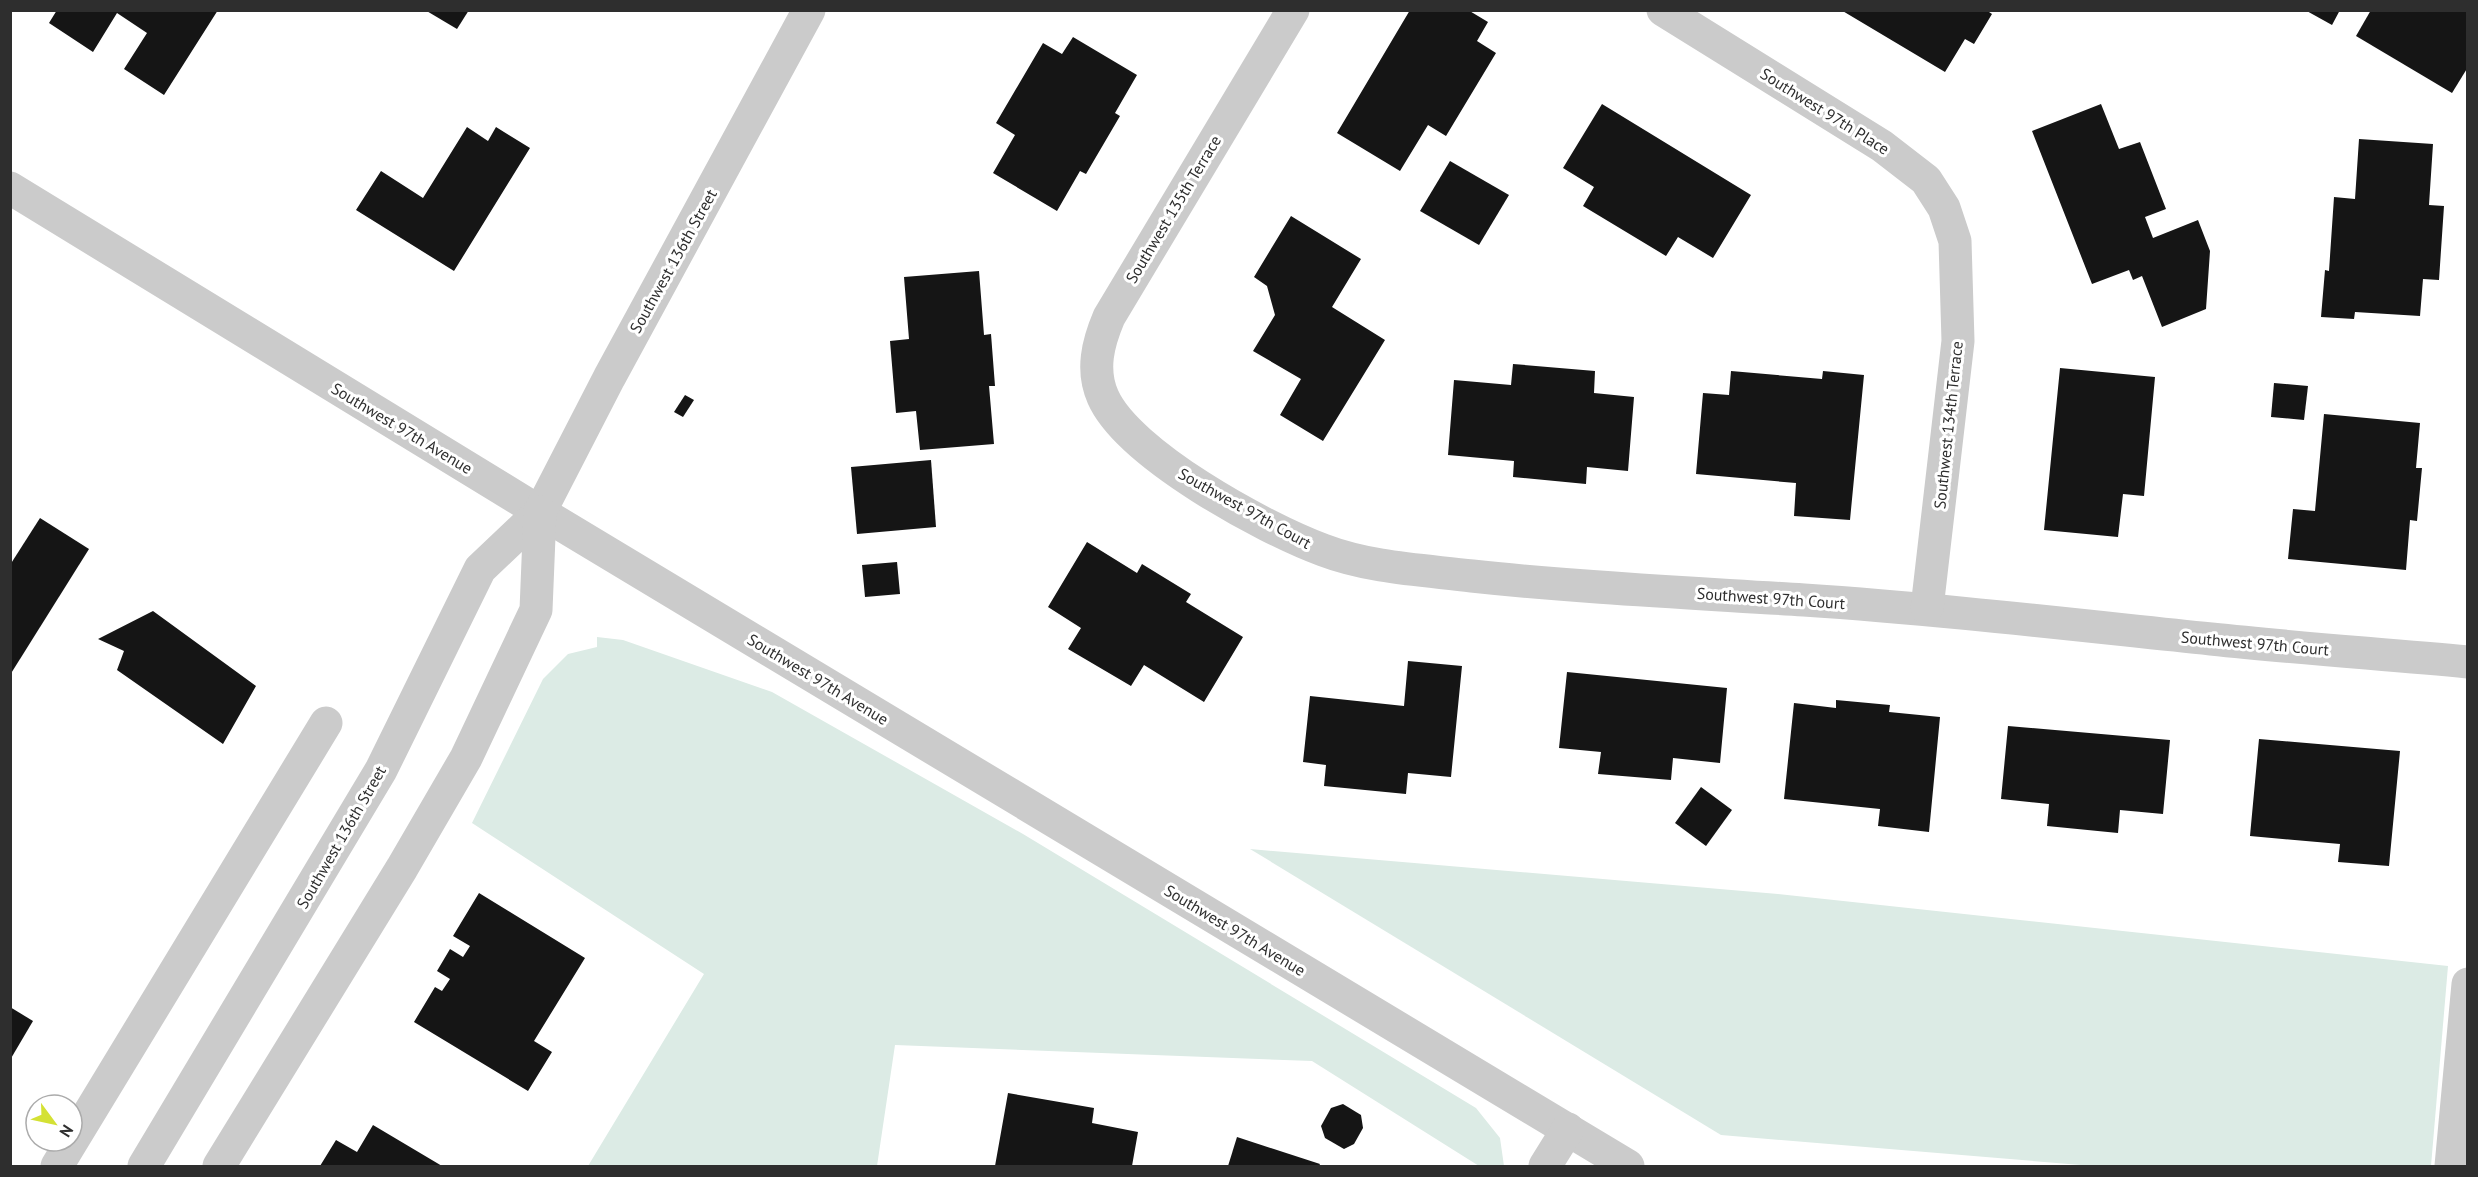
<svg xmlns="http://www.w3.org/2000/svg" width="2478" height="1177" font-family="'PT Sans',sans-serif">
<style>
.green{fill:#dcebe5}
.building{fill:#151515}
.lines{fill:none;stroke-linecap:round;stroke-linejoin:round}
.minor{stroke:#cbcbcb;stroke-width:33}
.labels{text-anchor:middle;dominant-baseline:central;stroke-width:6;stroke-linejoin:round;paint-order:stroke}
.street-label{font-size:16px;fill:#2e2e2e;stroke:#fff}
</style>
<rect width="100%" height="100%" fill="#fff"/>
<g class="green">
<polygon points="597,637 623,640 772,692 1023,834 1476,1108 1500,1138 1504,1166 1479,1166 1312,1061 895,1045 877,1166 588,1166 704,974 472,823 543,679 568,654 597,647"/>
<polygon points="1250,849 1778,894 2448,966 2431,1166 2093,1166 1721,1135"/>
</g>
<g class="building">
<polygon points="57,10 218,10 164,95 124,69 147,33 117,13 93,52 49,23"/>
<polygon points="425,10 469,10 457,29"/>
<polygon points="1410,10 1468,10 1488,22 1477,41 1496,53 1446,136 1428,125 1400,171 1337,133"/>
<polygon points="1841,10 1986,10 1992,14 1974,44 1965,39 1945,72"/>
<polygon points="2305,10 2340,10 2332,25"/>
<polygon points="2371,10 2468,10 2468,67 2452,93 2356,36"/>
<polygon points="1073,37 1137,75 1115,113 1120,116 1086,174 1080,171 1057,211 993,173 1015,135 996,123 1043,43 1062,54"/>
<polygon points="1602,104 1751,195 1713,258 1678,237 1666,256 1583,206 1594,187 1563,168"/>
<polygon points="2101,104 2119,149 2140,142 2166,209 2145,217 2153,238 2198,220 2210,251 2206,309 2162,327 2142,276 2133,280 2129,270 2092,284 2032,131"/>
<polygon points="467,127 488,141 496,127 530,148 454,271 356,210 381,171 423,198"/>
<polygon points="2359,139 2433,144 2429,205 2444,206 2439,280 2423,279 2420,316 2355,312 2354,319 2321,317 2325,270 2329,271 2334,197 2355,199"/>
<polygon points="1450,161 1509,195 1479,245 1420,211"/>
<polygon points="1291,216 1361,259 1332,307 1385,340 1323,441 1280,415 1301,379 1253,351 1275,315 1267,286 1254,277"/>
<polygon points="979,271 984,335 991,334 995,386 989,386 994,444 920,450 916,411 896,413 890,341 909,339 904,277"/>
<polygon points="1513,364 1595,371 1594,393 1634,397 1628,471 1587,467 1586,484 1513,477 1514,461 1448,455 1454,380 1511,385"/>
<polygon points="2060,368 2155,377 2144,496 2123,494 2118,537 2044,530"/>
<polygon points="1731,371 1822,379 1823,371 1864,375 1850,520 1794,516 1796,483 1696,474 1703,393 1729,395"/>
<polygon points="2274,383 2308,386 2304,420 2271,417"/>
<polygon points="685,395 694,400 683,417 674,412"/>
<polygon points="2324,414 2420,423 2416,468 2422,468 2417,521 2410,520 2406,570 2288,559 2293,509 2315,511"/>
<polygon points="931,460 936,527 857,534 851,467"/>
<polygon points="40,518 89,549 10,675 10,565"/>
<polygon points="1087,542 1137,573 1142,564 1191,594 1186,602 1243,637 1204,702 1144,665 1131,686 1068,649 1081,628 1048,607"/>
<polygon points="897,562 900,594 865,597 862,565"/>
<polygon points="153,611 256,686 223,744 117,670 124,651 98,639"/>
<polygon points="1408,661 1462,666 1451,777 1408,773 1406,794 1324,786 1326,765 1303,762 1310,696 1404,706"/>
<polygon points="1567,672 1727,688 1720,763 1673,758 1671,780 1598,774 1601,752 1559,748"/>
<polygon points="1836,700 1890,705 1889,712 1940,717 1929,832 1878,826 1880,809 1784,799 1794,703 1836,708"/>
<polygon points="2008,726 2170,740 2163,814 2120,810 2118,833 2047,826 2049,804 2001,799"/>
<polygon points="2259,739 2400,751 2389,866 2338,862 2340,844 2250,836"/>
<polygon points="1701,787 1732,810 1706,846 1675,823"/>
<polygon points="479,893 585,958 534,1041 552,1052 528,1091 414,1022 435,987 442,991 450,979 437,971 450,949 463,957 470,946 453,936"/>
<polygon points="10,1007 33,1021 10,1060"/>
<polygon points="1008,1093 1094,1108 1092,1123 1138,1132 1132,1166 995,1166"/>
<polygon points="1343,1104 1361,1115 1363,1128 1354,1144 1344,1149 1325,1138 1321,1126 1331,1108"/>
<polygon points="373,1125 442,1166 320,1166 336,1140 357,1152"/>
<polygon points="1237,1137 1320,1164 1319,1166 1228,1166"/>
</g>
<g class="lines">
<g class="minor">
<path d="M1293,10L1109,317C1098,343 1091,370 1103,397C1128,454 1265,529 1323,550C1370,568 1423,570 1472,576C1583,588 1694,593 1804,600C1940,609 2076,625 2211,639C2296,648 2382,654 2468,662"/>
<polyline points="1663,10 1882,146 1926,180 1944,208 1955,241 1958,341 1927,608"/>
<polyline points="10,188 540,512 1628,1166"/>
<polyline points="57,1166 326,723"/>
<polyline points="144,1166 381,770 480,569 540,512 609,378 809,10"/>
<polyline points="219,1166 402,868 466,758 536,610 540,512"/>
<polyline points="1545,1166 1568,1129"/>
<polyline points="2451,1166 2468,984"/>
</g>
</g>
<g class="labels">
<g class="street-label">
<text transform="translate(1825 111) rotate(32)">Southwest 97th Place</text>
<text transform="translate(1173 209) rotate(-59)">Southwest 135th Terrace</text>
<text transform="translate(673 261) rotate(-61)">Southwest 136th Street</text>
<text transform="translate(1948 425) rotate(-84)">Southwest 134th Terrace</text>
<text transform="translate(402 428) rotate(31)">Southwest 97th Avenue</text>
<text transform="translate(1245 508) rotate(29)">Southwest 97th Court</text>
<text transform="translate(1771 598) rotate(4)">Southwest 97th Court</text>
<text transform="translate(2255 643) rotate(5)">Southwest 97th Court</text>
<text transform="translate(818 679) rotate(31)">Southwest 97th Avenue</text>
<text transform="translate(341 837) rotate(-60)">Southwest 136th Street</text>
<text transform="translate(1235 930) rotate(31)">Southwest 97th Avenue</text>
</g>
</g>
<rect width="2478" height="1177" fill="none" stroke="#2e2e2e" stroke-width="24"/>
<g transform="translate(54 1123) rotate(123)"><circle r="28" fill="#ffffff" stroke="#ababab" stroke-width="1.5"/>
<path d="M0-4.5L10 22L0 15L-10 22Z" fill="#d4e134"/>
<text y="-9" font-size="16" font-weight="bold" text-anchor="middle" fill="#2e2e2e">N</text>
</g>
</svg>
